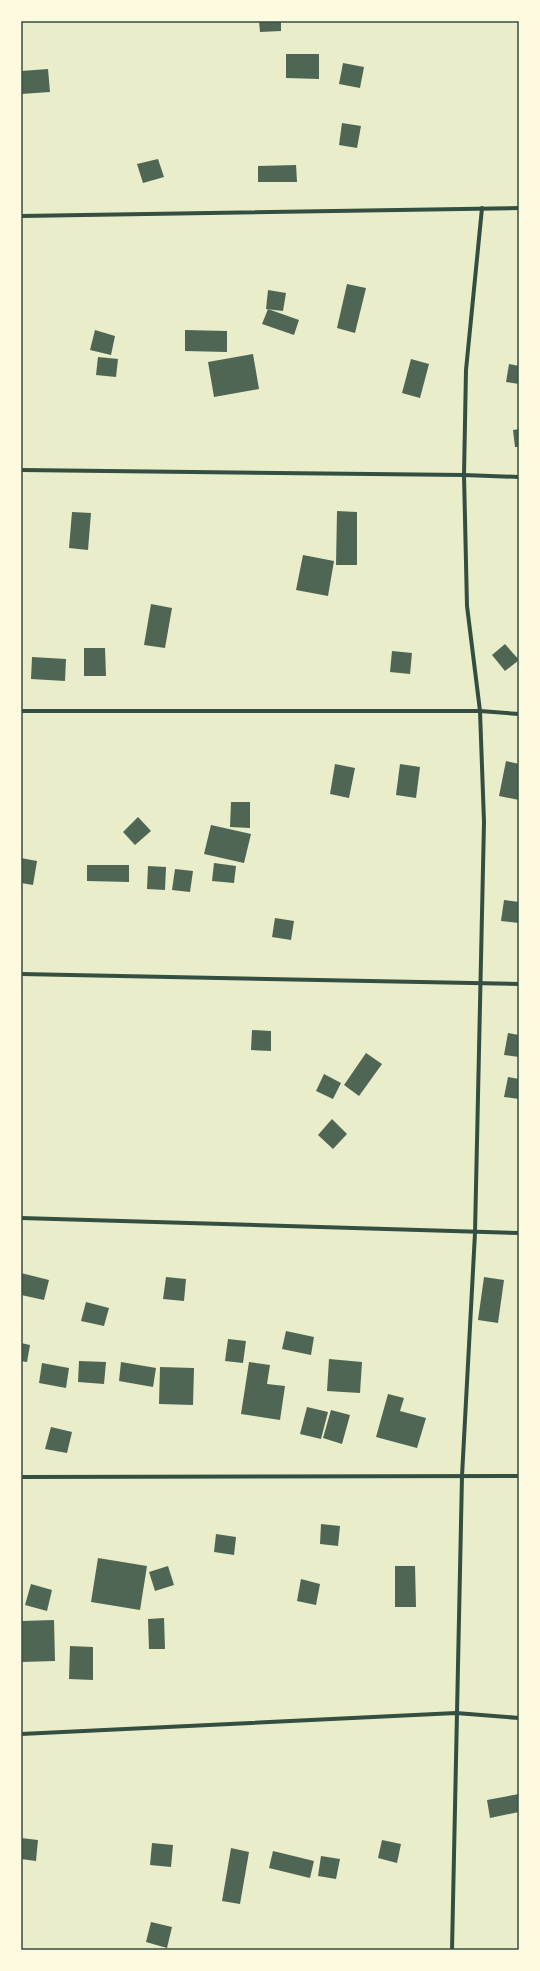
<svg xmlns="http://www.w3.org/2000/svg" width="540" height="1971" font-family="Rubik,sans-serif">
<style>
.building{fill:#4f6655}
.lines{fill:none;stroke-linecap:round;stroke-linejoin:round}
.minor{stroke:#344e41;stroke-width:4}
.neatline{fill:none;stroke:#344e41;stroke-width:1.5}
</style>
<rect width="100%" height="100%" fill="#e9edc9"/>
<g class="building">
<polygon points="259,21 281,21 281,31 260,32"/>
<polygon points="286,54 319,54 319,79 286,78"/>
<polygon points="343,63 364,67 360,88 339,84"/>
<polygon points="48,69 50,92 21,94 21,71"/>
<polygon points="342,123 361,126 357,148 339,145"/>
<polygon points="158,159 164,177 143,183 137,164"/>
<polygon points="296,165 297,182 258,182 258,166"/>
<polygon points="347,284 366,288 355,333 337,328"/>
<polygon points="268,290 286,293 283,311 266,309"/>
<polygon points="268,309 299,320 294,335 262,324"/>
<polygon points="95,330 115,336 111,355 90,350"/>
<polygon points="185,330 227,331 227,352 185,351"/>
<polygon points="253,354 259,389 214,397 208,362"/>
<polygon points="98,357 118,359 116,377 96,375"/>
<polygon points="411,359 429,364 420,398 402,393"/>
<polygon points="509,364 519,366 519,384 506,382"/>
<polygon points="519,429 519,447 515,447 513,430"/>
<polygon points="337,511 357,512 357,565 336,565"/>
<polygon points="72,512 91,513 88,550 69,548"/>
<polygon points="303,555 334,561 328,596 296,590"/>
<polygon points="151,604 172,608 165,648 144,645"/>
<polygon points="505,644 519,660 505,671 492,655"/>
<polygon points="84,648 105,648 106,676 84,676"/>
<polygon points="392,651 412,653 410,674 390,672"/>
<polygon points="32,657 66,659 65,681 31,679"/>
<polygon points="506,761 519,764 519,800 499,796"/>
<polygon points="335,764 355,768 349,798 330,794"/>
<polygon points="400,764 420,767 416,798 396,795"/>
<polygon points="231,802 250,802 250,828 230,827"/>
<polygon points="138,817 151,831 135,845 123,832"/>
<polygon points="211,825 251,834 244,863 204,854"/>
<polygon points="21,858 37,861 33,885 21,883"/>
<polygon points="214,863 236,866 234,883 212,881"/>
<polygon points="87,865 129,865 129,882 87,881"/>
<polygon points="148,866 166,867 165,890 147,889"/>
<polygon points="175,869 193,871 190,892 172,890"/>
<polygon points="504,900 519,902 519,923 501,921"/>
<polygon points="275,918 294,921 291,940 272,937"/>
<polygon points="252,1030 271,1031 271,1051 251,1050"/>
<polygon points="508,1033 519,1035 519,1057 504,1055"/>
<polygon points="366,1053 382,1064 359,1096 344,1085"/>
<polygon points="324,1074 341,1083 333,1099 316,1091"/>
<polygon points="508,1077 519,1079 519,1099 504,1097"/>
<polygon points="332,1119 347,1134 333,1149 318,1135"/>
<polygon points="21,1273 49,1280 44,1300 21,1295"/>
<polygon points="166,1277 186,1279 184,1301 163,1299"/>
<polygon points="484,1277 504,1280 498,1323 478,1320"/>
<polygon points="86,1302 109,1308 104,1326 81,1321"/>
<polygon points="286,1331 314,1337 311,1355 282,1349"/>
<polygon points="228,1339 246,1341 243,1363 225,1361"/>
<polygon points="21,1343 30,1345 27,1362 21,1361"/>
<polygon points="329,1359 362,1362 360,1393 327,1391"/>
<polygon points="79,1361 106,1362 104,1384 78,1382"/>
<polygon points="121,1362 156,1368 153,1387 119,1381"/>
<polygon points="249,1362 270,1365 267,1384 285,1386 280,1420 241,1414"/>
<polygon points="42,1363 69,1368 66,1388 39,1383"/>
<polygon points="160,1367 194,1368 193,1405 159,1404"/>
<polygon points="388,1394 404,1398 400,1411 426,1418 417,1448 376,1437"/>
<polygon points="307,1407 328,1412 321,1439 300,1434"/>
<polygon points="331,1410 350,1415 342,1444 323,1438"/>
<polygon points="51,1427 72,1432 67,1453 45,1449"/>
<polygon points="321,1524 340,1526 338,1546 320,1544"/>
<polygon points="216,1534 236,1537 234,1555 214,1552"/>
<polygon points="98,1558 147,1566 140,1610 91,1602"/>
<polygon points="168,1566 174,1585 155,1591 149,1572"/>
<polygon points="395,1566 415,1566 416,1607 395,1607"/>
<polygon points="301,1579 320,1584 316,1605 297,1601"/>
<polygon points="31,1584 52,1590 47,1611 25,1605"/>
<polygon points="164,1618 165,1649 149,1649 148,1619"/>
<polygon points="54,1620 55,1661 21,1662 21,1621"/>
<polygon points="70,1646 93,1647 93,1680 69,1679"/>
<polygon points="519,1794 519,1812 490,1818 487,1800"/>
<polygon points="21,1838 38,1840 36,1861 21,1859"/>
<polygon points="382,1840 401,1844 397,1863 378,1858"/>
<polygon points="152,1843 173,1845 171,1867 150,1865"/>
<polygon points="231,1848 249,1852 240,1904 222,1901"/>
<polygon points="273,1851 314,1861 310,1878 269,1868"/>
<polygon points="321,1856 340,1859 336,1879 318,1876"/>
<polygon points="151,1922 172,1927 167,1948 146,1942"/>
</g>
<g class="lines">
<g class="minor">
<polyline points="21,216 519,208"/>
<polyline points="21,470 464,475 519,477"/>
<polyline points="21,711 480,711 519,714"/>
<polyline points="21,974 519,984"/>
<polyline points="21,1218 519,1233"/>
<polyline points="21,1477 519,1476"/>
<polyline points="21,1734 456,1713 519,1718"/>
<polyline points="452,1950 462,1476 475,1233 484,822 480,711 467,606 464,475 466,370 482,208"/>
</g>
</g>
<rect width="540" height="1971" fill="none" stroke="#fefae0" stroke-width="44"/>
<rect x="22" y="22" width="496" height="1927" class="neatline"/>
</svg>
